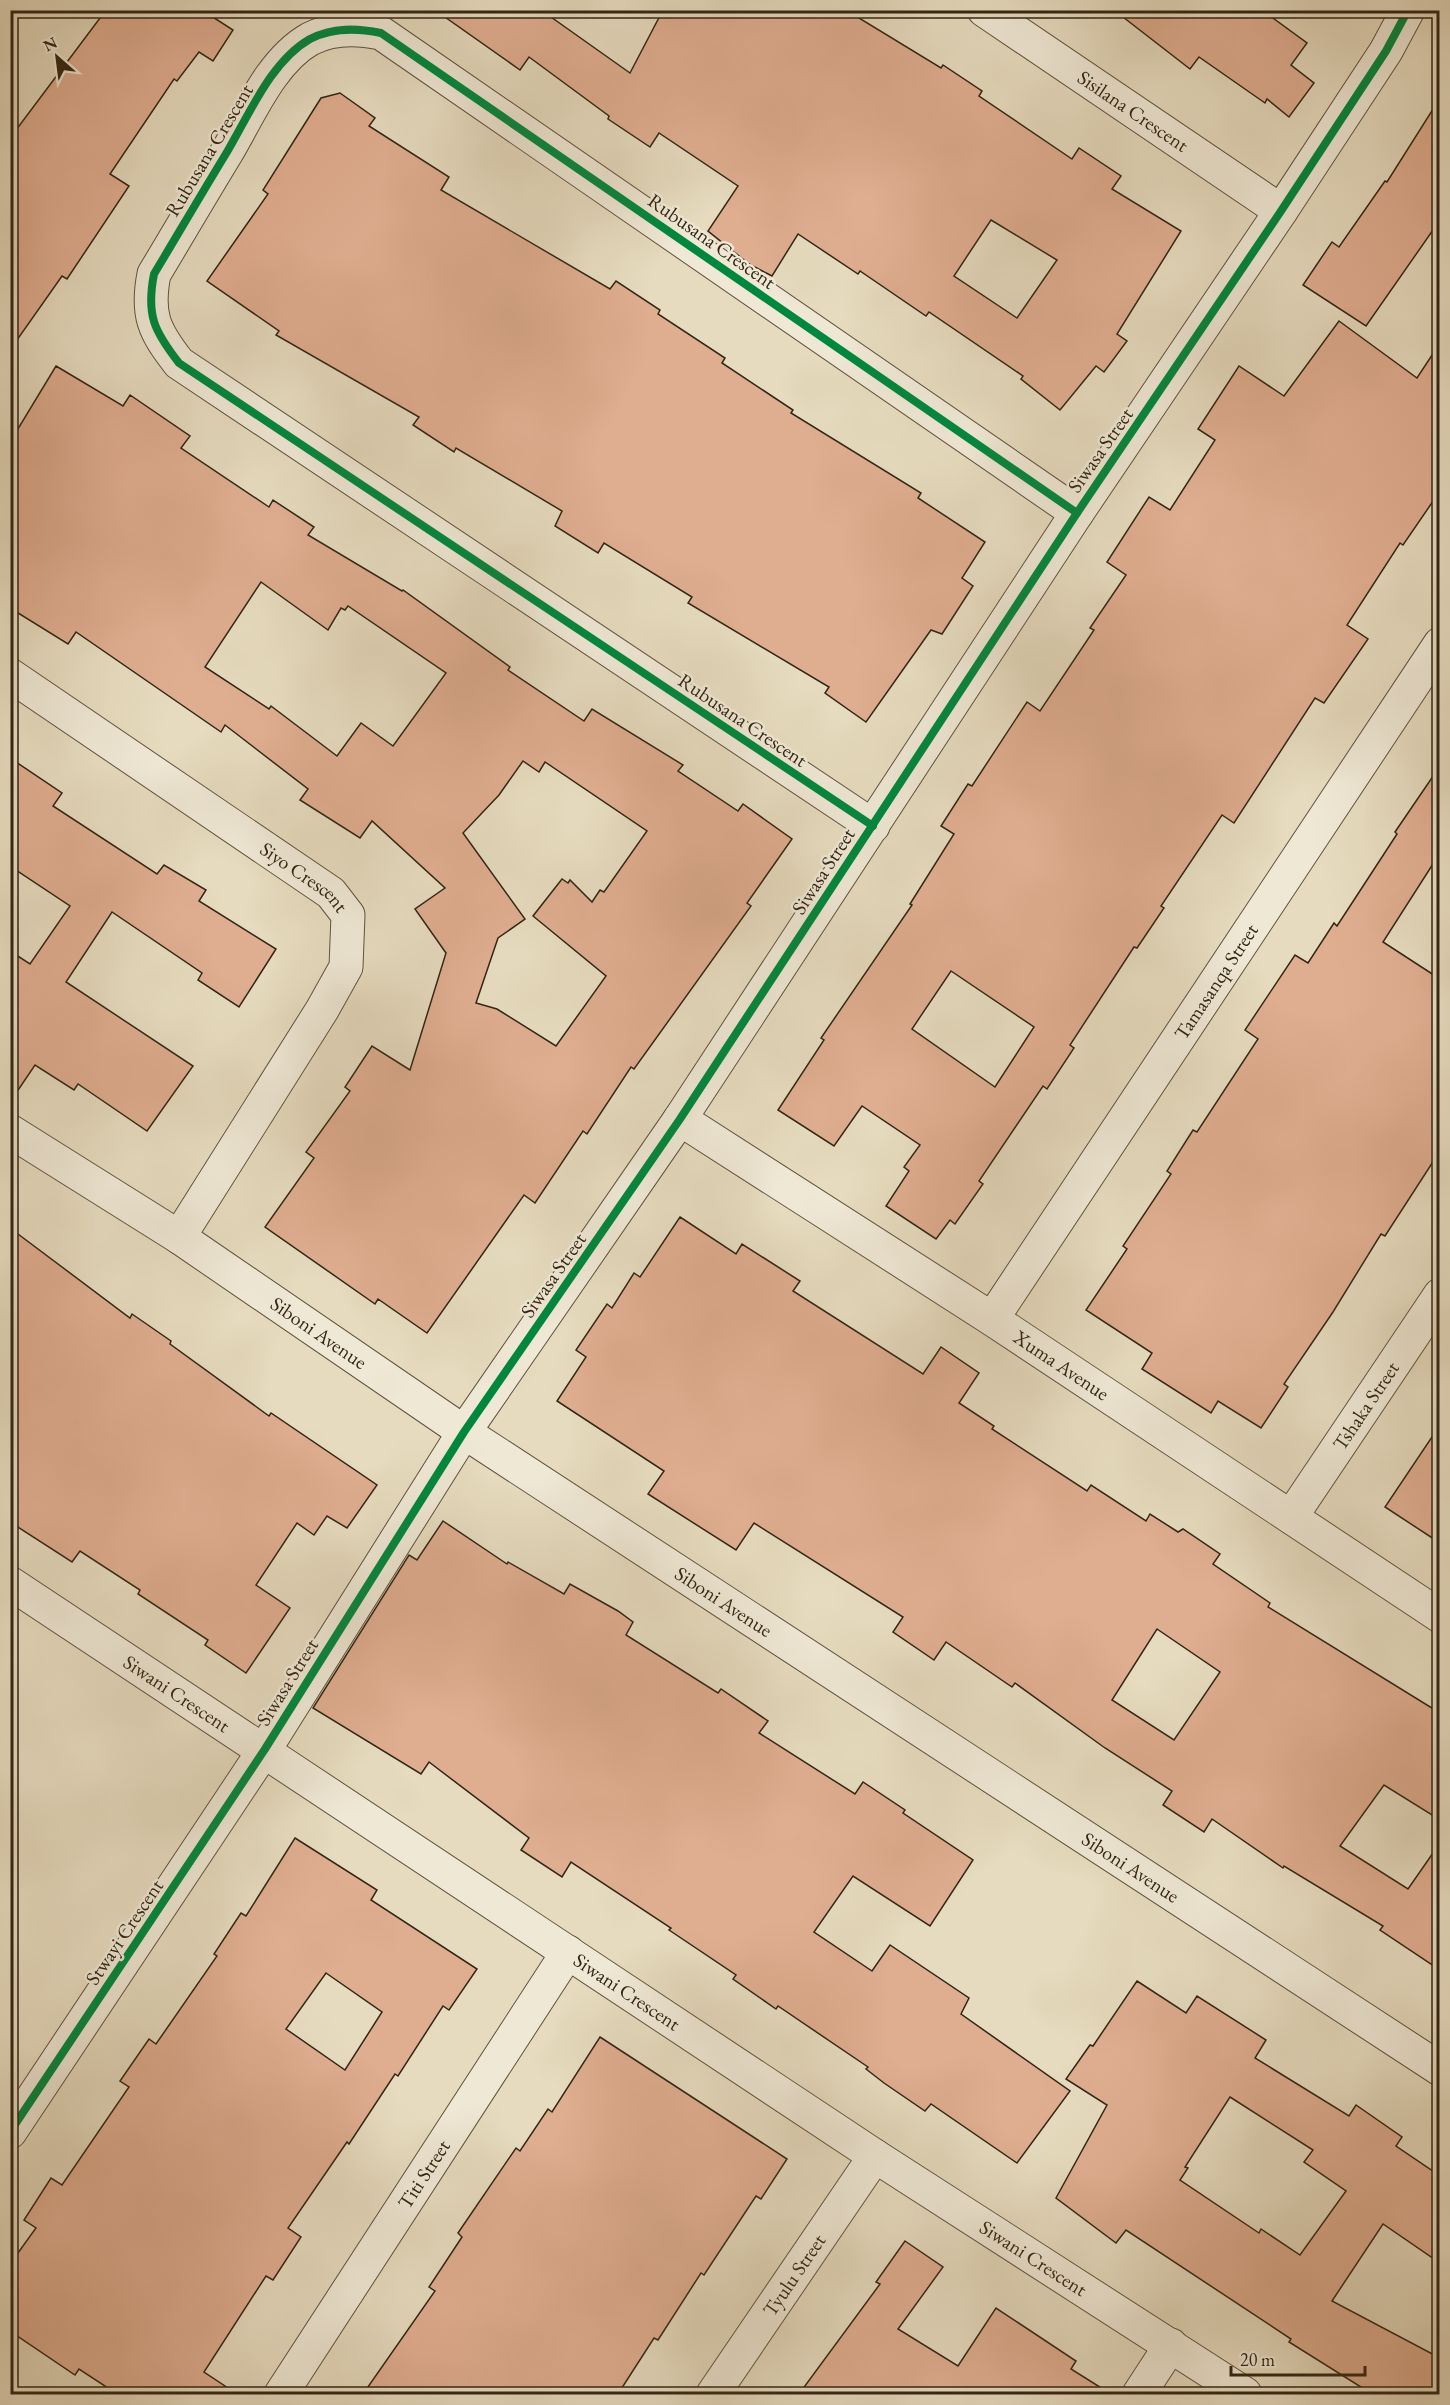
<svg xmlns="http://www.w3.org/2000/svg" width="1450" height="2405" font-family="'EB Garamond',serif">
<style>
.building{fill:#dfad90;stroke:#322614;stroke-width:1.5;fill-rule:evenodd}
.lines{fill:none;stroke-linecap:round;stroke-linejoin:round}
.street-casing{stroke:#5f533f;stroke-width:35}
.street{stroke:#efe8d5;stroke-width:33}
.cycleway-casing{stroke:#efe8d5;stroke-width:11}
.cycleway{stroke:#00873e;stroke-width:8}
.labels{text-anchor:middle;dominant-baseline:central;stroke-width:5;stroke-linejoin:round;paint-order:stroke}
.street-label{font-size:20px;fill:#322614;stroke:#efe8d5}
</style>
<rect width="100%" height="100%" fill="#e6dbbf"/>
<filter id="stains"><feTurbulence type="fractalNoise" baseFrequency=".00333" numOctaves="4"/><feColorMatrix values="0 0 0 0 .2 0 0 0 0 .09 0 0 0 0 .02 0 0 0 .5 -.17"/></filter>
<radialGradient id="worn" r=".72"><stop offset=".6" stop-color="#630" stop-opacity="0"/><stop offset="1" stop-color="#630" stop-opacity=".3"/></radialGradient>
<g class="building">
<polygon points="106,10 202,10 233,30 213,61 199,52 177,81 174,79 110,174 129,186 67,279 62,276 10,350 10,138"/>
<path d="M435,10H541L630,73L663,10H846L941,68L943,65L982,91L979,96L1072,159L1079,148L1121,176L1112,189L1181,231L1117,334L1127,341L1104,372L1096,366L1060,410L1021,379L1023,376L929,312L926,316L860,271L858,274L798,234L772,276L749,264L708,231L738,186L659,133L650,147L608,119L609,116L529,57L520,70ZM991,220L1057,260L1017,318L954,276Z"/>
<polygon points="1114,10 1262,10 1307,43 1291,65 1314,83 1289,117 1267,99 1265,103 1199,57 1190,69"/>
<polygon points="340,93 375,118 369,126 449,177 441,190 610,289 616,281 660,310 658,314 725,358 722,363 793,410 791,413 921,493 918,498 985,542 962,578 973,586 942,634 931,630 866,722 825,693 829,687 688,603 692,597 604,543 598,553 555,526 562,511 456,448 454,452 413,425 419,417 276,335 279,331 207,281 268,194 263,190 321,98"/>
<polygon points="1440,98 1440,220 1366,326 1303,285 1332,242 1339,247 1385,181 1387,182"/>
<path d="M1339,321L1417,378L1440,343V491L1403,545L1400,543L1347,625L1368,639L1324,703L1315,698L1234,823L1222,815L1161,906L1164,908L1137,948L1134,947L1070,1045L1074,1048L1047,1089L1043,1086L979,1181L983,1184L955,1224L950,1220L936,1239L886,1206L909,1171L904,1167L920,1145L862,1106L834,1146L778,1110L824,1040L821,1038L912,905L910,904L954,834L941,826L968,784L972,786L1027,702L1040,711L1094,630L1090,628L1126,575L1107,562L1149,497L1170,510L1215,440L1198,429L1239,366L1284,396ZM951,971L1034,1027L995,1087L912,1029Z"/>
<path d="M56,366L123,406L130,395L190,436L181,448L269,507L273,500L314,527L308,535L402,591L403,590L510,667L508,670L584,721L592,709L683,765L678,771L738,811L743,804L792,839L747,903L751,906L634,1069L631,1067L587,1134L583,1131L535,1203L524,1195L427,1333L378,1299L375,1304L265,1227L314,1158L306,1152L350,1091L345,1087L372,1046L410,1070L446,953L415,909L445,888L372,821L360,838L300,800L308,789L225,725L221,732L76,632L68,644L10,608V442ZM261,582L328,630L341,608L345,610L348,606L446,673L393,746L361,723L337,756L271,706L269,709L205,667ZM523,761L539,772L545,762L647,831L604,892L600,890L592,902L570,880L568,883L562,879L533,916L606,976L556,1046L497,1009L476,1003L498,938L525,919L463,833L499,795Z"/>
<polygon points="10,758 62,793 53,806 157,874 164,865 206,890 199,901 276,949 239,1007 198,980 202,973 112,912 66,982 193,1066 147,1131 78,1084 74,1090 35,1065 10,1102 10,951 30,964 70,906 10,866"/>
<polygon points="1440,766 1440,853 1383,942 1440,979 1440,1151 1385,1236 1381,1234 1333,1312 1284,1384 1288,1387 1261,1428 1218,1401 1211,1413 1142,1369 1152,1353 1086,1310 1127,1249 1123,1246 1171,1174 1167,1171 1193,1130 1197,1132 1258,1039 1245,1030 1295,955 1308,963 1334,923 1337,926 1397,834 1395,832"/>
<path d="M680,1217L736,1254L742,1244L800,1281L793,1291L923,1374L941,1347L979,1373L959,1403L994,1426L992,1429L1087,1491L1091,1485L1146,1521L1150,1514L1178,1532L1183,1529L1220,1554L1213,1564L1270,1603L1268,1607L1440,1713V1820L1384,1785L1340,1846L1408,1889L1440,1843V1970L1380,1930L1383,1926L1284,1866L1283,1868L1212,1819L1204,1832L1163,1805L1172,1791L1105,1748L1015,1683L1012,1687L946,1642L934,1660L893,1632L903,1617L754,1523L736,1550L648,1494L664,1471L557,1401L586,1357L576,1350L607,1304L612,1308L634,1273L640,1277ZM1157,1629L1220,1672L1174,1740L1112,1700Z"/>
<polygon points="10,1228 130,1318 132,1314 171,1341 170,1344 269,1416 271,1413 377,1485 347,1528 327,1516 314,1535 297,1523 256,1585 290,1608 246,1673 205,1645 208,1640 138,1594 140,1590 80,1551 72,1562 10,1522"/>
<polygon points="1440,1425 1440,1543 1385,1507"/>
<polygon points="443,1521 507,1564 508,1562 564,1594 570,1584 618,1611 633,1622 626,1635 718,1693 721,1689 768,1721 759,1733 855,1794 863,1782 905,1810 903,1813 973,1860 930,1926 853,1876 814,1932 872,1971 890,1945 969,1998 961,2014 1070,2091 1017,2163 931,2104 925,2111 884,2083 866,2069 868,2067 778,2006 776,2009 733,1979 736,1975 669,1930 671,1928 571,1862 562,1877 521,1850 529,1838 429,1762 421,1774 313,1708 409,1555 417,1560"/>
<path d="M295,1838L377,1890L371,1900L477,1969L449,2010L443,2006L398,2076L395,2074L349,2144L347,2142L288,2228L301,2237L273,2280L266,2276L204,2372L237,2394H117L79,2369L75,2375L10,2331V2264L36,2228L24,2220L51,2178L62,2185L129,2087L120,2081L149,2039L156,2044L217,1956L214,1954L241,1913L246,1916ZM326,1973L382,2012L345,2070L286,2029Z"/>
<path d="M1137,1981L1186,2013L1197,1996L1266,2040L1255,2058L1349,2116L1356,2105L1402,2137L1396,2146L1440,2176V2263L1383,2224L1332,2301L1440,2358V2382L1432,2394H1372L1289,2342L1291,2339L1126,2230L1116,2243L1056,2198L1107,2105L1066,2079L1090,2045L1093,2046ZM1230,2097L1313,2150L1304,2162L1346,2191L1300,2255L1261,2229L1259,2233L1180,2180L1188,2168L1185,2167Z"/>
<polygon points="600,2037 787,2159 761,2199 756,2196 704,2275 701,2273 658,2340 654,2338 618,2394 363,2394 435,2291 429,2287 462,2237 458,2233 516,2148 520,2151 548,2109 552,2112"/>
<polygon points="905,2241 943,2267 898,2329 958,2366 996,2308 1076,2361 1071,2369 1111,2394 799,2394 880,2284 876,2282"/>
</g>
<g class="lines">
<defs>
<g id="street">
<path id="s1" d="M984,10L1281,211"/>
<path id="s2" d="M10,675L331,893L348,915L346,967L322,1010L179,1237"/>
<path d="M873,826L179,363C154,331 146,315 154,274C178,234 202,193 227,152C249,115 271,61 310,39C333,27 357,28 381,33L1077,513"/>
<path id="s3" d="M680,1119L992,1319L1440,1616"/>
<path id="s4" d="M10,1131L179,1237L464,1432L1440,2069"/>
<path id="s5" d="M992,1319L1440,644"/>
<path id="s6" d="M1291,1517L1440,1295"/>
<path id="s7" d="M10,1583L875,2156L1245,2394"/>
<polyline points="10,2132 265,1749 464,1432 680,1119 1077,513 1281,211 1386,51 1408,10"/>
<path id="s8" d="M281,2394L568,1952"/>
<path id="s9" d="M713,2394L875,2156"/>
<polyline points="1139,2394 1171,2345"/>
</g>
</defs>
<use href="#street" class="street-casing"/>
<use href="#street" class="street"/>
<defs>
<g id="cycleway">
<path d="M873,826L179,363C154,331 146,315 154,274C178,234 202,193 227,152C249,115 271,61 310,39C333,27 357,28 381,33L1077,513"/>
<polyline points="10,2132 265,1749 464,1432 680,1119 1077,513 1281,211 1386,51 1408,10"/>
</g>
</defs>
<use href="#cycleway" class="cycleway-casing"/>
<use href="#cycleway" class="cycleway"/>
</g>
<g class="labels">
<g class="street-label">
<text stroke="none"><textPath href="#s1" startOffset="180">Sisilana Crescent</textPath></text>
<text transform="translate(209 150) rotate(-59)">Rubusana Crescent</text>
<text transform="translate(712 241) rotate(35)">Rubusana Crescent</text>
<text transform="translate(1100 450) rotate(-55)">Siwasa Street</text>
<text transform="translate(743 720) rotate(34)">Rubusana Crescent</text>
<text transform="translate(823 871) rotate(-57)">Siwasa Street</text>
<text stroke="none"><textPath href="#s2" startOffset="357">Siyo Crescent</textPath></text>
<text stroke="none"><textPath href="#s5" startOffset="405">Tamasanqa Street</textPath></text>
<text transform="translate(553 1275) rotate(-55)">Siwasa Street</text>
<text stroke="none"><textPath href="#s4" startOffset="369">Siboni Avenue</textPath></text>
<text stroke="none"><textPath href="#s3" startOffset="454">Xuma Avenue</textPath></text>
<text stroke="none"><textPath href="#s6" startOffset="134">Tshaka Street</textPath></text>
<text stroke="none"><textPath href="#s4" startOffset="855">Siboni Avenue</textPath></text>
<text transform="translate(287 1682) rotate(-58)">Siwasa Street</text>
<text stroke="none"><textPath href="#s7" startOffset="200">Siwani Crescent</textPath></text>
<text stroke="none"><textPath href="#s4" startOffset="1341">Siboni Avenue</textPath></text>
<text transform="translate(124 1932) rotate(-56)">Stwayi Crescent</text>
<text stroke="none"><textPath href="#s7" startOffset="740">Siwani Crescent</textPath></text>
<text stroke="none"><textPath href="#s8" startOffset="262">Titi Street</textPath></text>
<text stroke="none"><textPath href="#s7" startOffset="1226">Siwani Crescent</textPath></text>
<text stroke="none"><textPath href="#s9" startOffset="144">Tyulu Street</textPath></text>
</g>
</g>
<rect width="1450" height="2405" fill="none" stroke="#e6dbbf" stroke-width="36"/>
<rect x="12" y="12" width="1426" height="2381" fill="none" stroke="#322614" stroke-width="3"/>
<rect x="18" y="18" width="1414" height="2369" fill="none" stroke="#322614" stroke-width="1.5"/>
<g transform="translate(57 57) rotate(332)" stroke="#efe8d5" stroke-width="4.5" paint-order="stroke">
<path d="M0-4.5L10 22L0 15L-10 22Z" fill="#322614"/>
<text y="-9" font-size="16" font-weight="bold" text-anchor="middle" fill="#322614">N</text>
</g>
<path d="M1231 2366v9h134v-9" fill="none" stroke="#322614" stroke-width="3"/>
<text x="1240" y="2366" font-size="18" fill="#322614" stroke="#efe8d5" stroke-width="4.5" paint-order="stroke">20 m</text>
<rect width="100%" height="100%" filter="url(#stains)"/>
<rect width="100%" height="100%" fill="url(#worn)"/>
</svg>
